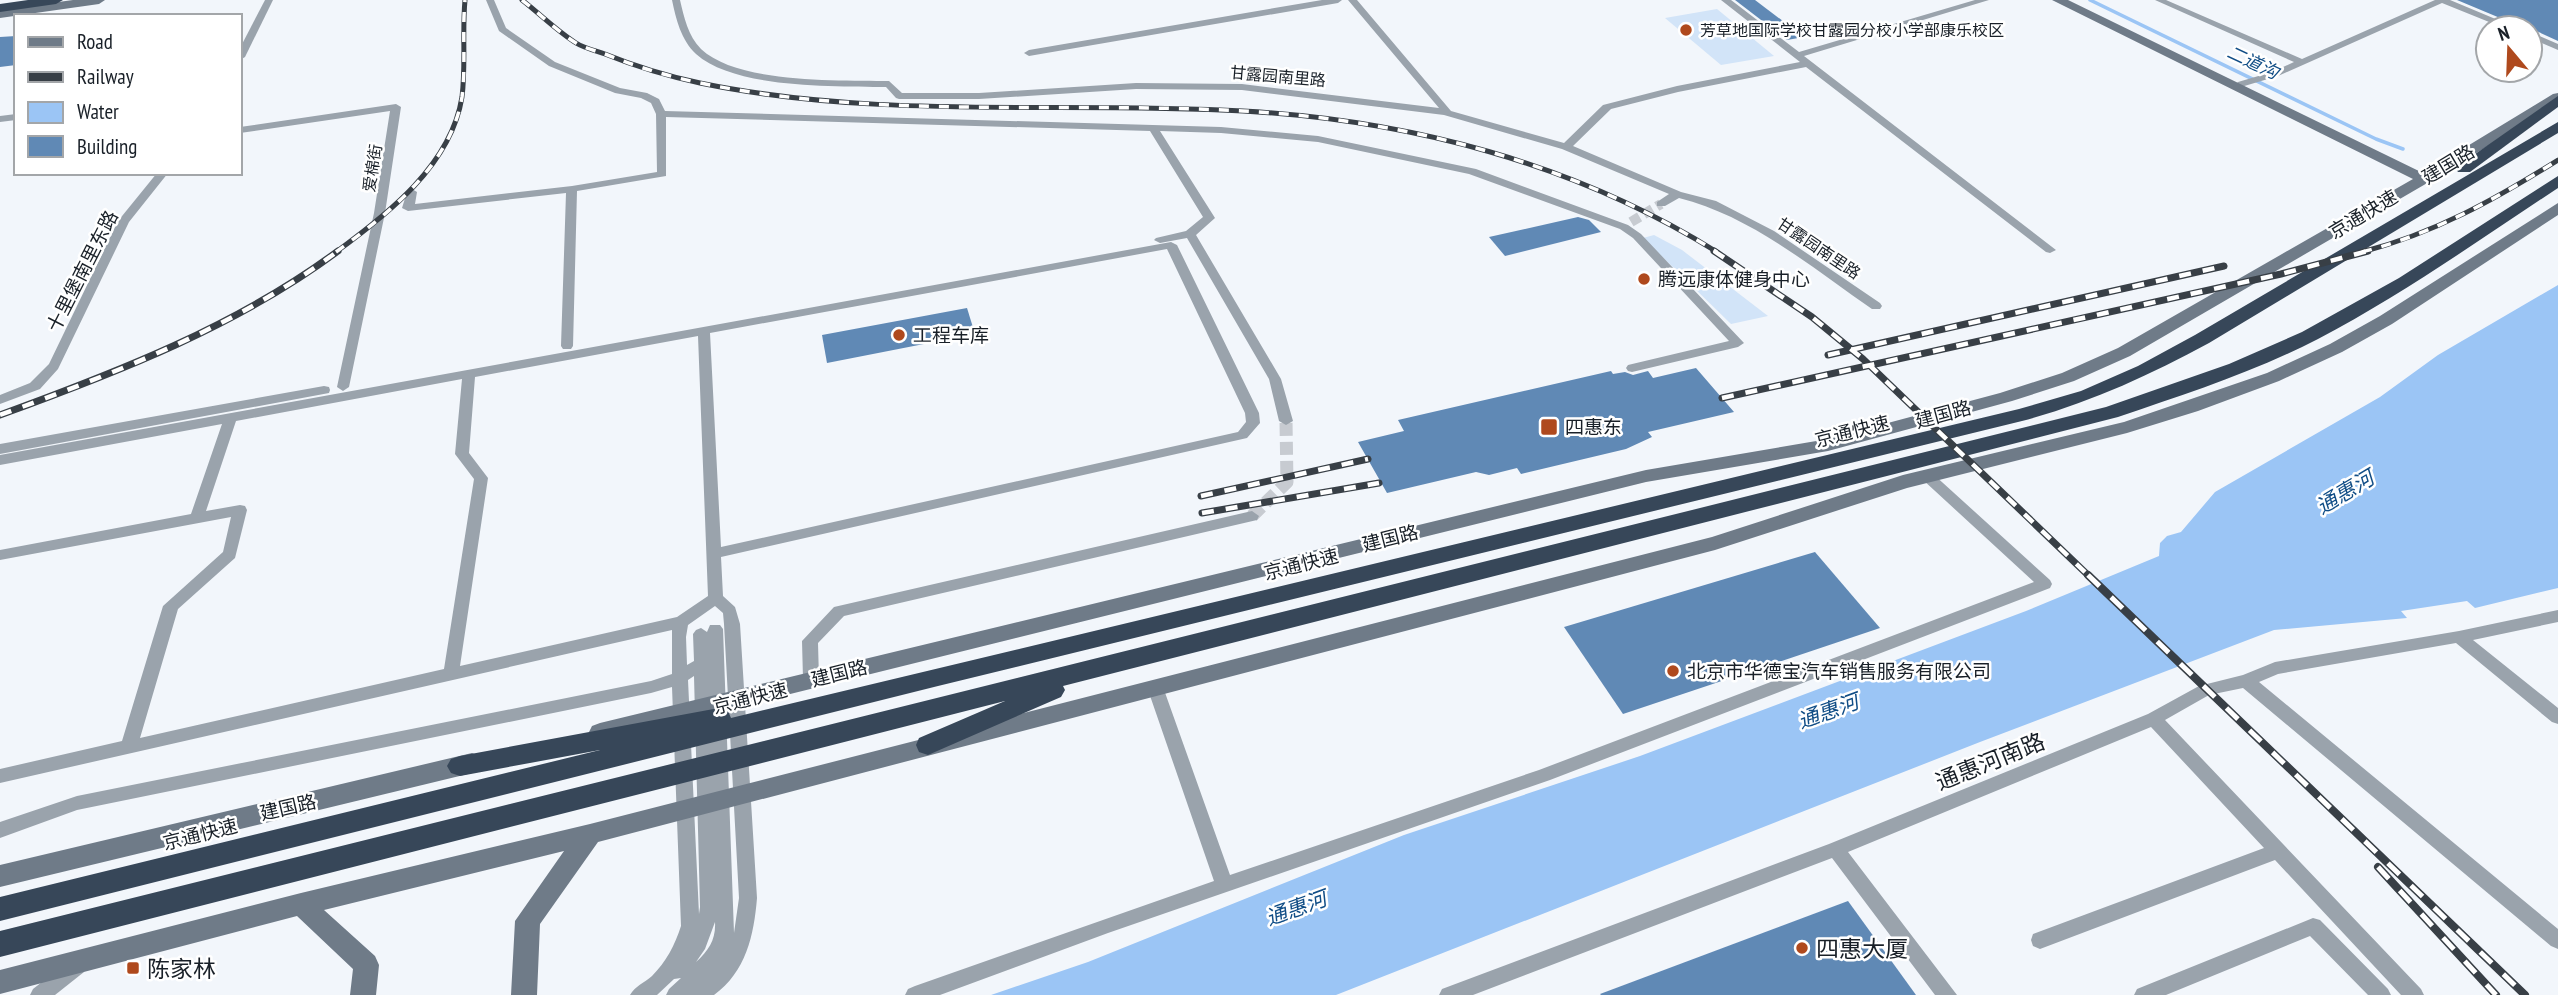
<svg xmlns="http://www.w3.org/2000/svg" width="2558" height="995" font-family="'PT Sans Narrow','Noto Sans SC',sans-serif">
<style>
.green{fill:#d2e4f8}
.water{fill:#9bc5f5}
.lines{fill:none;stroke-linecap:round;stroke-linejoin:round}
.stream{stroke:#9bc5f5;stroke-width:3.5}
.building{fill:#6089b5}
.street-tunnel-far1{stroke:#c7cbd1;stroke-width:10;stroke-dasharray:10 5;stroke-linecap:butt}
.street-tunnel{stroke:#c7cbd1;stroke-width:13;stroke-dasharray:13 6;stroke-linecap:butt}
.street{fill:#9aa3ac;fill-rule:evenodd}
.secondary{fill:#6f7b88;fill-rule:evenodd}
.highway{fill:#374759;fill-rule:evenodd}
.rail-far2-casing{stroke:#383f46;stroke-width:5}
.rail-far1-casing{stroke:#383f46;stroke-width:7}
.rail-casing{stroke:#383f46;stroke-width:8}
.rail-far2{stroke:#fff;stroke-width:3.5;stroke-dasharray:10;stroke-linecap:butt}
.rail-far1{stroke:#fff;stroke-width:4.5;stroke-dasharray:12;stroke-linecap:butt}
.rail{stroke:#fff;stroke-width:5;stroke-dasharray:16;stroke-linecap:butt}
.poi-dot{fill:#af491d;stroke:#fff;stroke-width:2.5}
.labels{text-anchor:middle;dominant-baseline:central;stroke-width:5;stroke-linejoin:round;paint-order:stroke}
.far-poi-label{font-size:16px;fill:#192028;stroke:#fff;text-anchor:start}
.far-street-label{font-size:16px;fill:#192028;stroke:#fff}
.far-water-label{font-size:18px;font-style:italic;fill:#104d86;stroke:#fff}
.street-label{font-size:19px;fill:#192028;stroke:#fff}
.poi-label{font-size:19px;fill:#192028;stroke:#fff;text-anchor:start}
.water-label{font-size:21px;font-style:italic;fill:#104d86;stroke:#fff}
.near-street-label{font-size:23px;fill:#192028;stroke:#fff}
.near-poi-label{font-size:23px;fill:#192028;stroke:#fff;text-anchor:start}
</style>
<rect width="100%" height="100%" fill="#f2f6fb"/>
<g class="green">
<polygon points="1717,9 1774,56 1721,65 1665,18"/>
<polygon points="1654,235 1682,250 1768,316 1731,324 1643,238"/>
</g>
<polygon class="water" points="2558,285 2558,588 2475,608 2467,601 2401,611 2407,618 2274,630 1980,742 1336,995 991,995 1088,962 1404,835 1640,756 2026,611 2159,556 2160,543 2167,536 2181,532 2215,492 2380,397 2438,355"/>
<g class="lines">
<polyline class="stream" points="2090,0 2376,139 2403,149"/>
</g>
<g class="building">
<polygon points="1735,0 1755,0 1804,37 1787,40"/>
<polygon points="2457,0 2558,0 2558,41 2530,28 2524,28"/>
<polygon points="16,36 16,65 0,67 0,37"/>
<polygon points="1578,217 1589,220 1601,232 1505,256 1489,237"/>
<polygon points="967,308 975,334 827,363 822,335"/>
<polygon points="1696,368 1734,412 1648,432 1652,437 1626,449 1521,474 1517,468 1489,475 1476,472 1387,493 1358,442 1404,431 1398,420 1611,371 1613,374 1625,372 1633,375 1648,371 1653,378"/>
<polygon points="1815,552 1880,628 1623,714 1564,627"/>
<polygon points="1848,901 1916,995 1601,995 1600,994"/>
</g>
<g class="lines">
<polyline class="street-tunnel-far1" points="1631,222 1661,204"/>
<polyline class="street-tunnel" points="1252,516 1287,482 1286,421"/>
<g class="street">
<polygon points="265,0 273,0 245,57 240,60 240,48"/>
<polygon points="486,0 494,0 506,28 555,62 620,88 647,93 659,99 665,111 1221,127 1318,136 1476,169 1628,225 1641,234 1744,343 1738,347 1632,372 1628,371 1626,368 1628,365 1729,341 1633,238 1620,229 1469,174 1318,142 1221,133 1160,131 1215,218 1196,235 1281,379 1293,421 1286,425 1279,421 1269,379 1187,238 1160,243 1154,240 1156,238 1186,231 1203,217 1150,131 666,117 666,176 577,191 573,346 571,349 563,349 561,346 566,193 408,211 402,208 407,192 412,189 417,192 415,204 572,186 657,172 656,114 651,103 641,98 615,93 549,66 499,31"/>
<path d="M672,0H680C684,17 688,36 701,49C738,84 840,80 889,81L902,93H979L1136,83L1242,84L1439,108L1348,0H1357L1451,111L1564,143L1603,105L1677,86L1800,62L1721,0H1731L1799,52L1975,0H1989L1804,56L2056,250L2050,253L2046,252L1806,67L1678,92L1611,109L1573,146L1681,192L1716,201L1774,231L1880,303L1882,306L1880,309H1872C1811,267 1751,216 1679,198L1665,206H1657V202L1669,194L1562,149L1444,115L1242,90L1136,89L979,99H899L896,98L886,87C835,86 735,89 696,54C681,40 676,19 672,0Z"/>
<polygon points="1322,0 1342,0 1338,3 1029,56 1024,53 1029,50"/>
<polygon points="2155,0 2166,0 2302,59 2435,0 2450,0 2517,28 2504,28 2442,3 2278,76 2241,87 2236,84 2238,82 2272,72 2294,62"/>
<polygon points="2530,32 2558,44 2558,50 2530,38"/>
<polygon points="396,104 401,107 385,213 349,387 343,391 337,387 374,213 390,111 240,133 240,127"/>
<polygon points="16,114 16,120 0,122 0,116"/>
<polygon points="157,173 168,173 129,222 58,369 40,389 0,404 0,395 30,383 49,364 118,221"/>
<path d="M1171,242L1177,245L1259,413L1260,423L1247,438L721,557L723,596L735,607L740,624L757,898C754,935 746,972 714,995H666L669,989L681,978L674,979L657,995H630C635,986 644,983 652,976C666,962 675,945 681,926L672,687L651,693L77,810L0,838V822L77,796L651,681L672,674V630L0,783V769L122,741L163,606L223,552L231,517L0,560V550L191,514L222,424L0,465V455ZM1167,249L1245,413L1246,422L1238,432L721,547L710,333ZM698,336L708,596L677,617L460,666L488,478L469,453L475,377ZM462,379L455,454L474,479L444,669L140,738L178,609L235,558L247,510L245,506L240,505L206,511L236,421ZM715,606L723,613L724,624L739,898L734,933L723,629L720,625H710L707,632L701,628L696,630L693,634L694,661L687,665L686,637L688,625ZM694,676L700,907L699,914L688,680ZM715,922C716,939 709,950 696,962L705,949Z"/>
<polygon points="324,386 329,387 330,390 329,393 0,454 0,444"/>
<polygon points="1927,471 1932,473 2050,580 2052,584 2050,588 1550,780 1108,933 940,995 905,995 908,989 915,986 1214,881 1147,687 1149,683 1155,681 1161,683 1163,687 1230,875 1539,770 2034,582 1922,479 1920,476"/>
<polygon points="1252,511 1259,516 1257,520 844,616 818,643 819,679 817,683 811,685 805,683 803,679 802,641 834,607"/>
<polygon points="2558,610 2558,622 2473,640 2558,708 2558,724 2552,722 2456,643 2278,674 2259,682 2558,929 2558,949 2551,946 2243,688 2209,695 2165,720 2421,989 2424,995 2401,995 2275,860 2040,949 2033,946 2031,940 2033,934 2264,848 2151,727 1848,852 1957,995 1935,995 1832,858 1473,995 1439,995 1442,989 1829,844 2148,714 2199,686 2243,675 2275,662 2459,631"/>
<polygon points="2313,918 2320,920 2388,989 2391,995 2368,995 2310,936 2166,995 2134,995 2137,989"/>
<polygon points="77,957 84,960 86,966 84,972 55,995 30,995 33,989 70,960"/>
</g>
<g class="secondary">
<polygon points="73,0 105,0 99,4 0,18 0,10"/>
<polygon points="2052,0 2068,0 2423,173 2553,94 2558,93 2558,103 2429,182 2130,356 2074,381 2012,401 1828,451 1646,482 600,741 592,738 589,732 592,726 600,723 1646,470 1828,439 2000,393 2062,373 2118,348 2413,179"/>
<polygon points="2558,203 2558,215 2392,324 2342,352 2279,381 2198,411 2127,433 1907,488 1715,550 598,842 540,924 537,995 511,995 515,921 564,851 324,910 375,956 379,965 376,995 350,995 353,969 297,916 0,994 0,970 301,893 590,824 1712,537 1903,475 2124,422 2267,373 2330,344 2380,316"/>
<polygon points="472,753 480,756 483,763 480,770 472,773 0,887 0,865"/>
</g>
<g class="highway">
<polygon points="28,0 63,0 56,4 0,12 0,4"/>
<polygon points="2558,96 2558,107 2470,172 2458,172 2456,169 2458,166"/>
<path d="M2558,122V133L2209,343C2148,376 2089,403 2022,421L938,686L0,921V897L600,750L460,776L451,773L447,766L451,759L460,756L719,708L728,711L731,718L2019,409L2081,391L2138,366L2195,335Z"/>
<path d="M2558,176V188C2479,240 2402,295 2318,339C2254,372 2186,394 2118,417L1063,686L1065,690L1061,697L928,755L919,752L916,745L919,738L1005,701L0,957V931L2106,407L2229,364L2302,332L2399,278Z"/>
</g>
<defs>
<g id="rail-far2">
<path d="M522,0C540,14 557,31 576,43C584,48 596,51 605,54C637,67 667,76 700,83C880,120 1061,101 1243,111C1409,120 1574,163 1717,252"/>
<path d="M336,252C388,214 451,165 462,97C466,65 462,32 465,0"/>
<path d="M2362,252C2435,233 2494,200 2558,160"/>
</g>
<g id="rail-far1">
<polyline points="1714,251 1812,317 1863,359 2090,577"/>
<polyline points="1828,355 2224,266"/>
<polyline points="1722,398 2281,274 2368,251"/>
<path d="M0,415C118,372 237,326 338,251"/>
<polyline points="1201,496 1368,459"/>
<polyline points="1202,513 1379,483"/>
</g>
<g id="rail">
<polyline points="2088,575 2525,995"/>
<polyline points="2378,867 2496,995"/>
</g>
</defs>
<use href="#rail-far2" class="rail-far2-casing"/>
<use href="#rail-far1" class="rail-far1-casing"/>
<use href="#rail" class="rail-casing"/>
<use href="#rail-far2" class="rail-far2"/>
<use href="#rail-far1" class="rail-far1"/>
<use href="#rail" class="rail"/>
</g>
<g class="poi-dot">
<circle cx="1686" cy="30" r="7"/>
<circle cx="1644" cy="279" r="7"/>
<circle cx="899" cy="335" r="7"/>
<rect x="1540" y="418" width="18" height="18" rx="3.5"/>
<circle cx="1673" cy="671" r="7"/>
<circle cx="1802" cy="948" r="7"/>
<rect x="126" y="961" width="14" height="14" rx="3.5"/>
</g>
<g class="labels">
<g class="far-poi-label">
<text x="1700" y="30">芳草地国际学校甘露园分校小学部康乐校区</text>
</g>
<g class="far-street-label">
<text transform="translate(1278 76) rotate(5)">甘露园南里路</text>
<text transform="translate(372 168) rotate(-81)">爱棉街</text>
<text transform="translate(1819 248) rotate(34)">甘露园南里路</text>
</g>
<g class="far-water-label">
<text transform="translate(2253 62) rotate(25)">二道沟</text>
</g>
<g class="street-label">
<text transform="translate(2448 164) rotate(-31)">建国路</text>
<text transform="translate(2363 214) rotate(-31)">京通快速</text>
<text transform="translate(82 271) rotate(-63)">十里堡南里东路</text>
<text transform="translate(1943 414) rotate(-15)">建国路</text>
<text transform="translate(1852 431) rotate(-14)">京通快速</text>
<text transform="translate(1390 538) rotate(-14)">建国路</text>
<text transform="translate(1301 564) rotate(-14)">京通快速</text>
<text transform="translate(839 673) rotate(-14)">建国路</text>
<text transform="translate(750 698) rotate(-14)">京通快速</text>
<text transform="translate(288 807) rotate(-13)">建国路</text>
<text transform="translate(200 834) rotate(-14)">京通快速</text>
</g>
<g class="poi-label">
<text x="1658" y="279">腾远康体健身中心</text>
<text x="913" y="335">工程车库</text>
<text x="1565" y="427">四惠东</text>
<text x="1687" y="671">北京市华德宝汽车销售服务有限公司</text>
</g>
<g class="water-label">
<text transform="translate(2345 492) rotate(-31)">通惠河</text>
<text transform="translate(1828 711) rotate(-20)">通惠河</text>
<text transform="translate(1296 908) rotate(-20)">通惠河</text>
</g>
<g class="near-street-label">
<text transform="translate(1990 761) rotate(-22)">通惠河南路</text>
</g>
<g class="near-poi-label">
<text x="1816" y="948">四惠大厦</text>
<text x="147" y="968">陈家林</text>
</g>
</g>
<rect x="14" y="14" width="228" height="161" fill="#ffffff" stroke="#a3a6a9" stroke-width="2"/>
<rect x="28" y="37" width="35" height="10" fill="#6f7b88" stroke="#a3a6a9" stroke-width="2"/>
<text x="77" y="49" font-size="21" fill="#192028">Road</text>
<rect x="28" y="72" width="35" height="10" fill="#383f46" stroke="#a3a6a9" stroke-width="2"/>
<text x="77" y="84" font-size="21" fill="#192028">Railway</text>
<rect x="28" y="102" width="35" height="21" fill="#9bc5f5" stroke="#a3a6a9" stroke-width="2"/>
<text x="77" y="119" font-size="21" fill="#192028">Water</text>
<rect x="28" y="136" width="35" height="21" fill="#6089b5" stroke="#a3a6a9" stroke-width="2"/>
<text x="77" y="154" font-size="21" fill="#192028">Building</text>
<g transform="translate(2509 49) rotate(341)"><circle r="33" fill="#ffffff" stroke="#a3a6a9" stroke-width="2"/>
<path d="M0-5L12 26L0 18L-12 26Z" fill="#af491d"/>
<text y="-10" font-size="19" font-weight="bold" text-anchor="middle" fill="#192028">N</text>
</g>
</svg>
